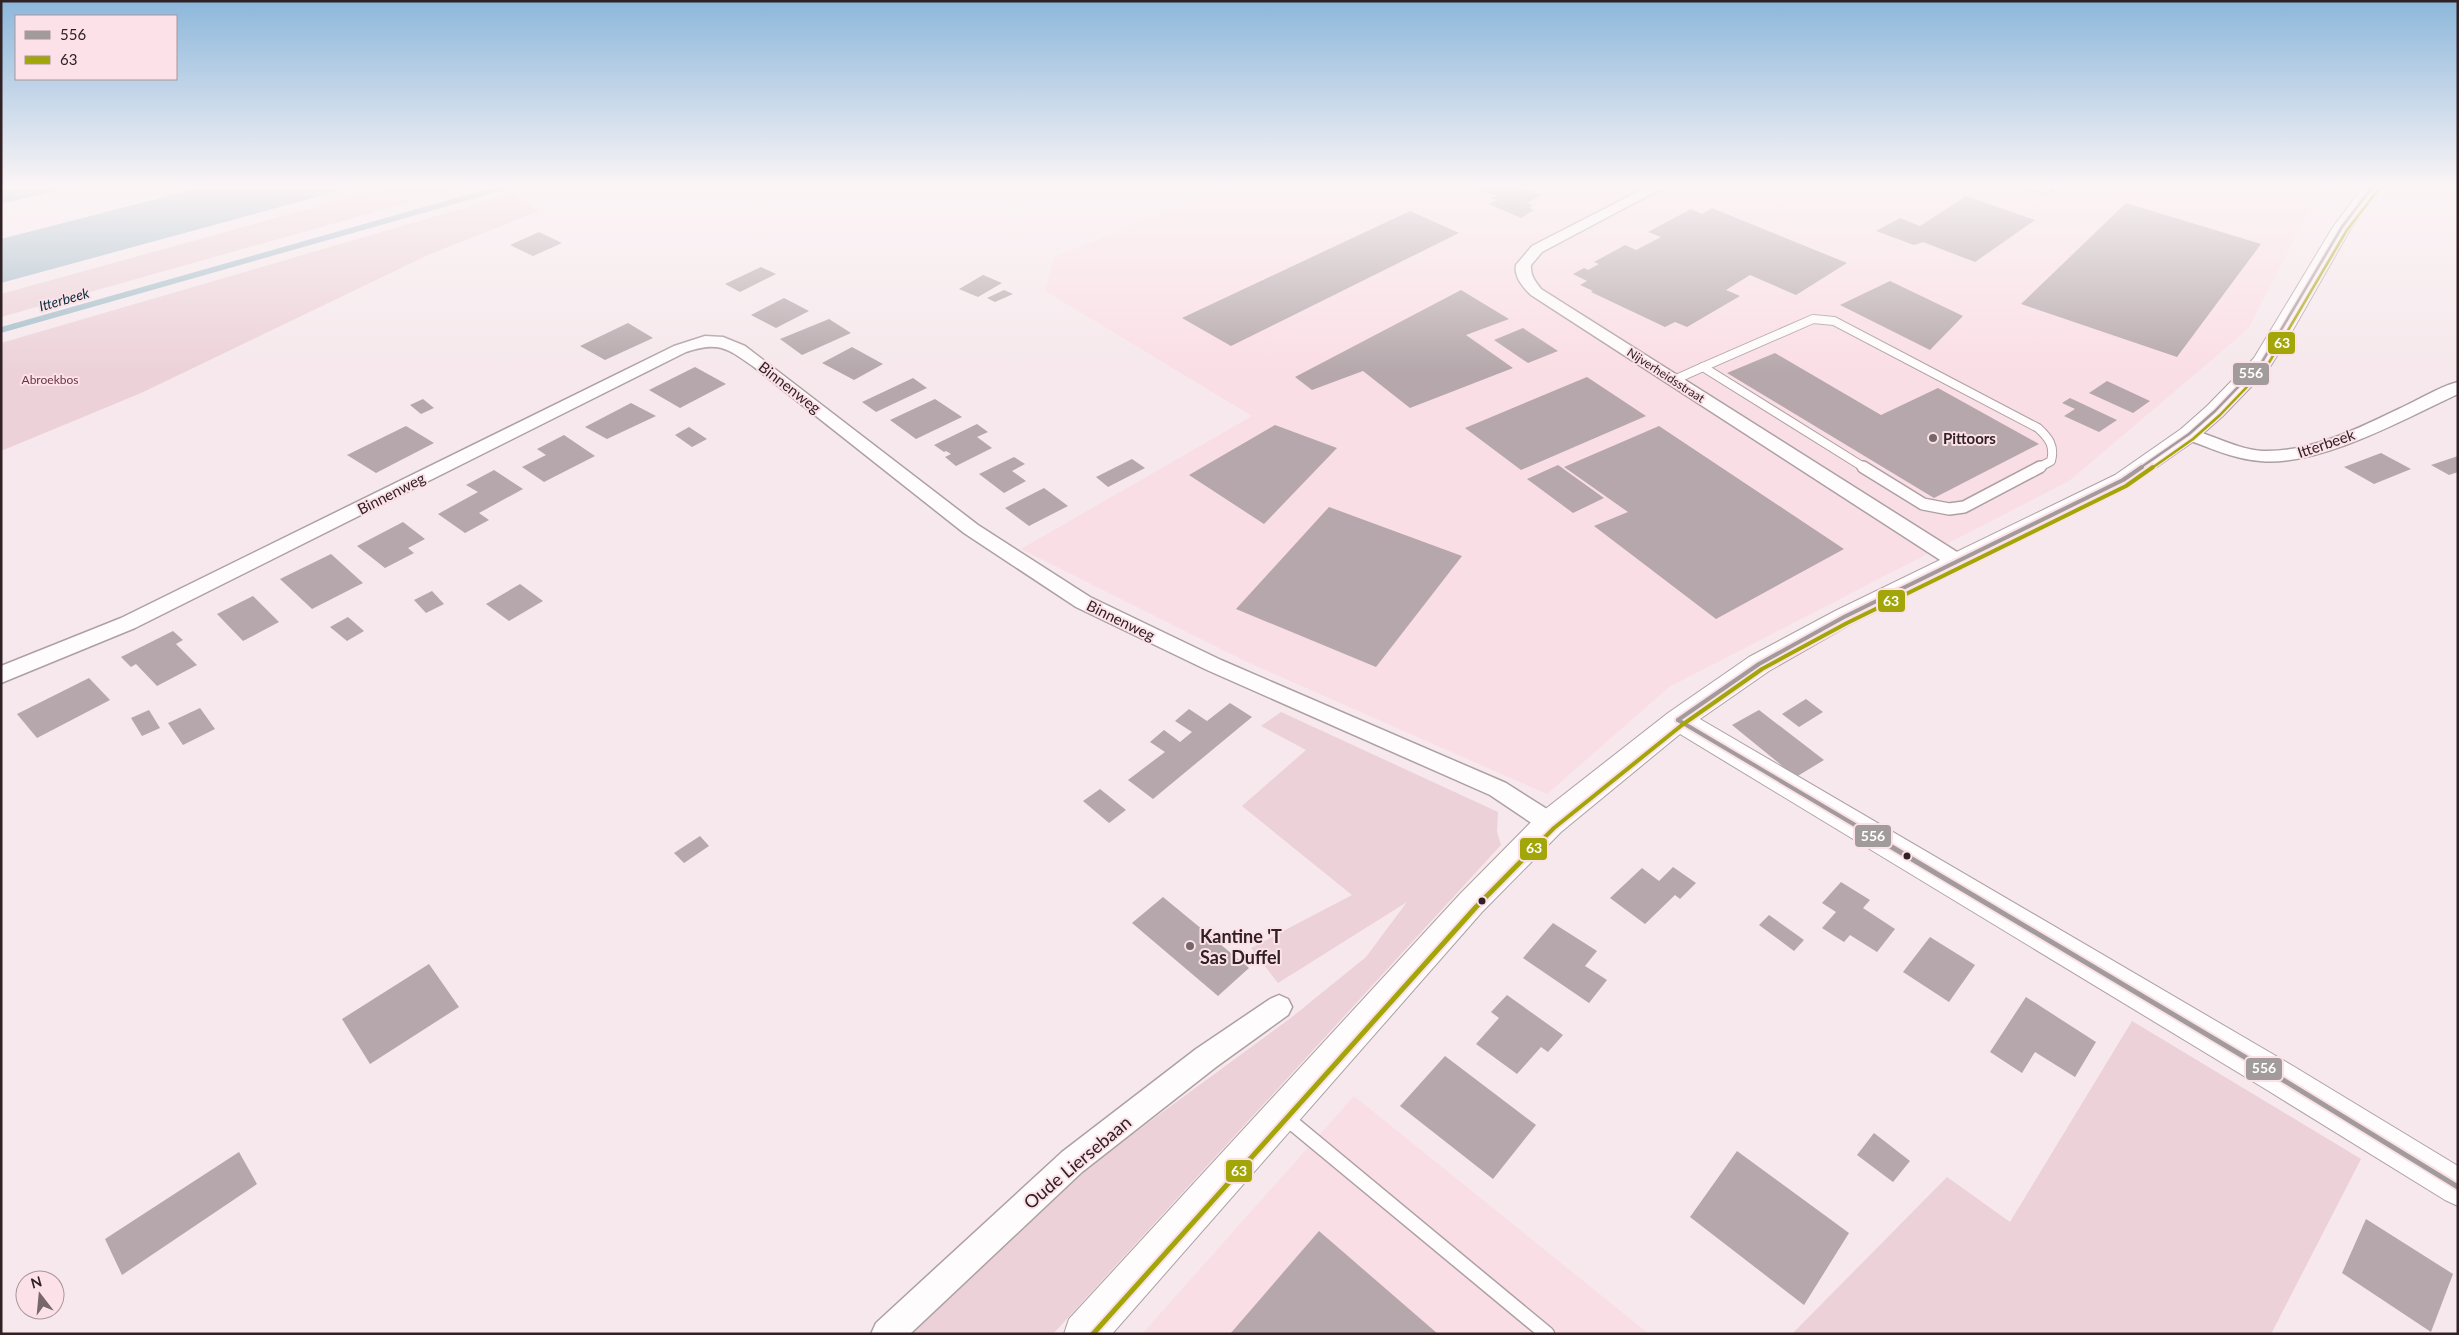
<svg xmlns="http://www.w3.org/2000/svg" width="2459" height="1335" font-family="Lato,sans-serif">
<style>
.built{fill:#fadee5}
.green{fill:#ecd1d8}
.water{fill:#a2bcc8}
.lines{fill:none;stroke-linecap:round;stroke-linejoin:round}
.stream{stroke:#a2bcc8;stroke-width:5.5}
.building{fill:#b5a7ab}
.lane-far2-casing{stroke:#ada0a4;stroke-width:10}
.lane-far1-casing{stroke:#ada0a4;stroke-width:14}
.lane-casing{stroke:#ada0a4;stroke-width:17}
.street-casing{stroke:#ada0a4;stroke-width:3}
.secondary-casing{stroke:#ada0a4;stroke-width:2}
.lane-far2{stroke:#fefcfc;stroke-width:8}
.lane-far1{stroke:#fefcfc;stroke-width:11}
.lane{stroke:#fefcfc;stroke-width:14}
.street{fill:#fefcfc;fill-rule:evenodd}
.secondary{fill:#fefcfc;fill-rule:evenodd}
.bus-1-far2-casing{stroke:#fce2e8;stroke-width:5}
.bus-1-far1-casing{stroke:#fce2e8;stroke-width:8}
.bus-1-casing{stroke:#fce2e8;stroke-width:9}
.bus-2-far2-casing{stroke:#fce2e8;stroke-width:5}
.bus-2-far1-casing{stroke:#fce2e8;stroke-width:8}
.bus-2-casing{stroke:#fce2e8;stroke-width:9}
.bus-1-far2{stroke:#a29b9c;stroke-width:2.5}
.bus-1-far1{stroke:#a29b9c;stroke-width:4}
.bus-1{stroke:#a29b9c;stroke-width:5}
.bus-2-far2{stroke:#a2a609;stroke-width:2.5}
.bus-2-far1{stroke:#a2a609;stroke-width:4}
.bus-2{stroke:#a2a609;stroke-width:5}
.poi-dot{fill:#75676a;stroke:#fce2e8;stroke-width:2}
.bus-dot{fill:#302124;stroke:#fce2e8;stroke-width:2}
.labels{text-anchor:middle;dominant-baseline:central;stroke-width:4;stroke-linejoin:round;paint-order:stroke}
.far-street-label{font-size:12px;fill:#302124;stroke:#fce2e8}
.far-park-label{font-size:12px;fill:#6c3545;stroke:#fce2e8}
.far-water-label{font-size:14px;font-style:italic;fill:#052f3b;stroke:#fce2e8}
.street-label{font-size:15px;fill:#302124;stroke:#fce2e8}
.poi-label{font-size:15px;font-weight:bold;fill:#302124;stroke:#fce2e8;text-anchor:start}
.near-poi-label{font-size:18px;font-weight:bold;fill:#302124;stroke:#fce2e8;text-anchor:start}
.near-street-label{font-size:18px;fill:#302124;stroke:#fce2e8}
.line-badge{stroke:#fce2e8;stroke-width:2}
.badge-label{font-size:14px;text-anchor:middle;font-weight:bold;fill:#fff}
</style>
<rect width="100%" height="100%" fill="#f6e8ec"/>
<g class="built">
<polygon points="1233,186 2322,186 2248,329 2069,481 1669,687 1547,794 1247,662 1021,549 1252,416 1045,291 1054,257"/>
<polygon points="1354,1096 1649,1334 1142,1334"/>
</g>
<g class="green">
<polygon points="392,186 467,186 1,317 1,294"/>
<polygon points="512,194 539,211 428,255 141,393 1,451 1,343"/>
<polygon points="1281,712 1498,812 1497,832 1501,845 1053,1334 912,1334 1081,1172 1292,1017 1366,957 1407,902 1278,983 1251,948 1352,895 1242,806 1306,750 1261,726"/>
<polygon points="2132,1021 2361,1159 2271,1334 1792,1334 1947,1177 2010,1222"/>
</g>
<g class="water">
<polygon points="22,186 76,186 1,204 1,190"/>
<polygon points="207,186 357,186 1,283 1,239"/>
</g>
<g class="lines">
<polyline class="stream" points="1,330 508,186"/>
</g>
<g class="building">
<polygon points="1473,186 1518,186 1542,195 1527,203 1533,205 1529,208 1534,210 1521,218 1489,204 1497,200 1491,198 1497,196"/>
<polygon points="1966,196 2035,220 1975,262 1923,242 1914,245 1876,231 1900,218 1920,226"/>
<polygon points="2126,203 2261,244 2177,357 2021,304"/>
<polygon points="1712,208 1847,263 1796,295 1750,275 1726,290 1740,296 1687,327 1675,322 1665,327 1591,292 1593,291 1580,285 1587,281 1573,274 1584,268 1588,270 1599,264 1594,262 1625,245 1636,250 1661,237 1648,232 1691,209 1702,214"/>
<polygon points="1410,211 1459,233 1231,346 1182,318"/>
<polygon points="539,232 562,243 533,256 510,245"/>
<polygon points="761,267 776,274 740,292 725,284"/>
<polygon points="983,275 1002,283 978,297 959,289"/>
<polygon points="1890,281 1963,316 1930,350 1840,305"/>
<polygon points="1004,290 1013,294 995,302 987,298"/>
<polygon points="1461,290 1509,319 1466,335 1513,368 1410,408 1363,371 1312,390 1295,377"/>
<polygon points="784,298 809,311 776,328 751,315"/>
<polygon points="829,319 851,333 802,355 780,339"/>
<polygon points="628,323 653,338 605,360 580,346"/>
<polygon points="1523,328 1558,351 1528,363 1494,340"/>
<polygon points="852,347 883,364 854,380 822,363"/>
<polygon points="1775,353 1881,415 1938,388 2039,444 1934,498 1727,373"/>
<polygon points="695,367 726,384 680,408 649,390"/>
<polygon points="1587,377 1646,416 1521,470 1465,428"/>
<polygon points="913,378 927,388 876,412 862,402"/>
<polygon points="2107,381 2150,401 2133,413 2089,393"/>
<polygon points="2070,398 2117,420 2099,432 2064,416 2075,409 2062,403"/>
<polygon points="423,399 434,408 421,414 410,405"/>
<polygon points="935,399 962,417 916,439 890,420"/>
<polygon points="631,403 656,416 607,439 585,427"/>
<polygon points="977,424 988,432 977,437 992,448 956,466 945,457 951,454 946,451 944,452 934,445"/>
<polygon points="1275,425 1337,448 1264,524 1189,475"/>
<polygon points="406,426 434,443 376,473 347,455"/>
<polygon points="1659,426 1844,549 1716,619 1594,526 1628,512 1564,467"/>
<polygon points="689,427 707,439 692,447 675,435"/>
<polygon points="564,435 595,456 544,482 522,467 546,455 537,449"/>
<polygon points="2381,453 2411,469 2374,484 2344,467"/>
<polygon points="2458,456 2458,472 2449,475 2431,465"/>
<polygon points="1014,457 1025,464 1012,471 1026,481 1004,493 979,474"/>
<polygon points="1132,459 1145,468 1108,487 1096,477"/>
<polygon points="1558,465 1604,498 1573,513 1527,479"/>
<polygon points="494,470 523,489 479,513 489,520 465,533 438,514 478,492 466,485"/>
<polygon points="1044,488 1068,506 1029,526 1005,508"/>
<polygon points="1329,507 1462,556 1376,667 1236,609"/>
<polygon points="403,522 425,539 408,548 414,553 385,568 357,546"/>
<polygon points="331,554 363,583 312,609 280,579"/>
<polygon points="520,584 543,601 509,621 486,604"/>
<polygon points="432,591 444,604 426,613 414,600"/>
<polygon points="253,596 279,622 243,641 217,614"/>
<polygon points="348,617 364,631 347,641 330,627"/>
<polygon points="173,631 183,640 176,644 197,665 157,686 136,664 131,667 121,657"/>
<polygon points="89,678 110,700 37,738 17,714"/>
<polygon points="1806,699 1823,712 1799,727 1782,714"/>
<polygon points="1230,703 1252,717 1153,799 1128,780 1165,752 1150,742 1164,730 1180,742 1192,732 1175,721 1189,709 1207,721"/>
<polygon points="200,708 215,729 183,745 168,723"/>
<polygon points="149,710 160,728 142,736 131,718"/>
<polygon points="1759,710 1824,760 1796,777 1732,725"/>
<polygon points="1100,789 1126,810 1109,823 1083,801"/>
<polygon points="700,836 709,846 684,863 674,853"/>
<polygon points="1673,867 1696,883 1680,899 1675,895 1645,924 1610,898 1642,868 1659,881"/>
<polygon points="1841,882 1870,900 1863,908 1895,929 1877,952 1850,935 1844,942 1822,928 1836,912 1822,903"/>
<polygon points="1163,897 1249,968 1218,996 1132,923"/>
<polygon points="1769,915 1804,940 1794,951 1759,925"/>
<polygon points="1553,923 1597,951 1585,966 1607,980 1589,1003 1523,958"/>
<polygon points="1930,937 1975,965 1949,1002 1903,972"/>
<polygon points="429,964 459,1007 370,1064 342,1019"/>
<polygon points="1507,995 1563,1035 1548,1052 1541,1047 1517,1074 1476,1044 1499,1018 1491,1012"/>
<polygon points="2026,997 2096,1042 2075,1077 2035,1052 2022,1073 1990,1052"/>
<polygon points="1445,1056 1536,1125 1493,1179 1400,1106"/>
<polygon points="1874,1133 1910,1161 1893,1182 1857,1155"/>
<polygon points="1737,1151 1849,1233 1804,1305 1690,1217"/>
<polygon points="239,1152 257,1184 122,1275 105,1239"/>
<polygon points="2366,1219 2453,1274 2431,1332 2342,1273"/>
<polygon points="1319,1231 1438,1334 1230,1334"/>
</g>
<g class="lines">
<defs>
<g id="lane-far2">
<polyline points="1703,367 1865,468"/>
<path d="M1703,367L1813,319L1834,321L2038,428C2049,438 2055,446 2051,461L2038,468"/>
<polyline points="1674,380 1703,367"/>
</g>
<polyline id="lane-far1" points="1863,467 1923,504 1949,509 1964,507 2040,467"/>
<polyline id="lane" points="1285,1117 1547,1334"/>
<g id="street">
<path d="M1649,186H1666L1542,252L1531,265C1530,275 1535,281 1541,289L1965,557L1968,562L1965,567L1958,568L1951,567L1531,295C1523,287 1514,277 1516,265L1532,246Z"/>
<polygon points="2028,186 2048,186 2052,189 2045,193 2030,189"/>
<path d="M705,336L723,337L745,346L978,525L1090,597L1221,660L1506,783L1558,816L1562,823L1558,830L1550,832L1542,830L1490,795L1207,670L1076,607L964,533L754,367C727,348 719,341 686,352L135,628L1,683V666L121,618L674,346Z"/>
<path d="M2458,382V394C2404,419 2319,467 2260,461C2233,459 2208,447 2183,438L2180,434L2183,430L2189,429C2213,435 2236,449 2262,451C2314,453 2367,424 2413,402C2427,395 2442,386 2458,382Z"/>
<polygon points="1279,995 1288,999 1292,1007 1288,1015 1216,1067 1082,1172 910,1334 871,1334 876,1323 1062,1152 1196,1049 1270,999"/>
</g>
<polygon id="secondary" points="2364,186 2382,186 2351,228 2290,335 2270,367 2223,416 2197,439 2131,485 1853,623 1769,671 1700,719 2293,1066 2458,1166 2458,1206 2445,1200 2267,1090 1680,734 1561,832 1482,912 1112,1334 1064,1334 1069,1319 1460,894 1539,814 1668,713 1749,657 1835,611 2115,475 2181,429 2207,406 2254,358 2333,227"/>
</defs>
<use href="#lane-far2" class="lane-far2-casing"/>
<use href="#lane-far1" class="lane-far1-casing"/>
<use href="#lane" class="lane-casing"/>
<use href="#street" class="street-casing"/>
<use href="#secondary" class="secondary-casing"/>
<use href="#lane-far2" class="lane-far2"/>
<use href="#lane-far1" class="lane-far1"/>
<use href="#lane" class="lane"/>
<use href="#street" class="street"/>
<use href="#secondary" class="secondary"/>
<defs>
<polyline id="bus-1-far2" points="2140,468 2189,434 2215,411 2262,362 2342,227 2373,186"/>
<g id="bus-1-far1">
<polyline points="1678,720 1882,841"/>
<polyline points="1678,720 1759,664 1844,617 2123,480 2142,467"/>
</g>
<polyline id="bus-1" points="1880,840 2280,1078 2458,1187"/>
<polyline id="bus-2-far2" points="2152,468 2193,439 2220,415 2267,366 2347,230 2378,190"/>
<polyline id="bus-2-far1" points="1541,841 1554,828 1682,725 1762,669 1847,623 2126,486 2153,467"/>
<polyline id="bus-2" points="1093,1334 1476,907 1542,840"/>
</defs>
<use href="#bus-1-far2" class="bus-1-far2-casing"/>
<use href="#bus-1-far1" class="bus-1-far1-casing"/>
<use href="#bus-1" class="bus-1-casing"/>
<use href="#bus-2-far2" class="bus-2-far2-casing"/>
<use href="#bus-2-far1" class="bus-2-far1-casing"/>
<use href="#bus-2" class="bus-2-casing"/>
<use href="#bus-1-far2" class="bus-1-far2"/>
<use href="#bus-1-far1" class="bus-1-far1"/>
<use href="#bus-1" class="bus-1"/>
<use href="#bus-2-far2" class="bus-2-far2"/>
<use href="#bus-2-far1" class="bus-2-far1"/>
<use href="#bus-2" class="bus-2"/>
</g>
<linearGradient id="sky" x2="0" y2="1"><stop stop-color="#8cb7db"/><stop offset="0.5" stop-color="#fbf5f6"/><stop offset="1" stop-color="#fbf5f6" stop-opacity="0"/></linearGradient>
<rect width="2459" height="372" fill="url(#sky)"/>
<g class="poi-dot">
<circle cx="1933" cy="438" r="5"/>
<circle cx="1190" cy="946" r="5"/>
</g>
<g class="bus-dot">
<circle cx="1907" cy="856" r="4.5"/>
<circle cx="1482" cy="901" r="4.5"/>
</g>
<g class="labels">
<g class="far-street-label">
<text transform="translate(1666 375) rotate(33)">Nijverheidsstraat</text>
</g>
<g class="far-park-label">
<text x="50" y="379">Abroekbos</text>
</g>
<g class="far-water-label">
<text transform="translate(64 299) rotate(-16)">Itterbeek</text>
</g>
<g class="street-label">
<text transform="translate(790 387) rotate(38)">Binnenweg</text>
<text transform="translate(2326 443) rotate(-19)">Itterbeek</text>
<text transform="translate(391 493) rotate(-27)">Binnenweg</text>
<text transform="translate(1121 620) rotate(26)">Binnenweg</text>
</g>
<g class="poi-label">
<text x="1943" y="438">Pittoors</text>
</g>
<g class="near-poi-label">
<text x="1200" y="936">Kantine 'T<tspan x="1200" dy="21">Sas Duffel</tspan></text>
</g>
<g class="near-street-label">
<text transform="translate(1077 1162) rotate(-40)">Oude Liersebaan</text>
</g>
</g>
<g class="line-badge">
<rect x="2267" y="331" width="29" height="24" rx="5" fill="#a2a609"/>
<rect x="2232" y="362" width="38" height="24" rx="5" fill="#a29b9c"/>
<rect x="1877" y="589" width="29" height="24" rx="5" fill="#a2a609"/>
<rect x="1854" y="824" width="38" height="24" rx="5" fill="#a29b9c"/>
<rect x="1519" y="837" width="29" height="24" rx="5" fill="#a2a609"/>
<rect x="2245" y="1057" width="38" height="24" rx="5" fill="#a29b9c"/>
<rect x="1225" y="1159" width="28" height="24" rx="5" fill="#a2a609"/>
</g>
<g class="badge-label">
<text x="2282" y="348">63</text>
<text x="2251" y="378">556</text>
<text x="1891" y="606">63</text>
<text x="1873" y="841">556</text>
<text x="1534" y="853">63</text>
<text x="2264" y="1073">556</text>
<text x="1239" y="1176">63</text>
</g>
<rect width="2459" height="1335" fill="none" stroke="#302124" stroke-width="5"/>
<rect x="15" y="15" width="162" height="65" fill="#fce2e8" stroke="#aa959a"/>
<rect x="25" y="31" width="25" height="8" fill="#a29b9c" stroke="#aa959a"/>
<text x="60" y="40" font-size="15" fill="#302124">556</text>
<rect x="25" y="56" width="25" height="8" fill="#a2a609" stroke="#aa959a"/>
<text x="60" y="65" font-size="15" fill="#302124">63</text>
<g transform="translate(40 1295) rotate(344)"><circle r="24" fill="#fce2e8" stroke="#aa959a"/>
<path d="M0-4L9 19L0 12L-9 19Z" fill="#75676a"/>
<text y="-8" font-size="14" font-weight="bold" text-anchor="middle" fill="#302124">N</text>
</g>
</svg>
